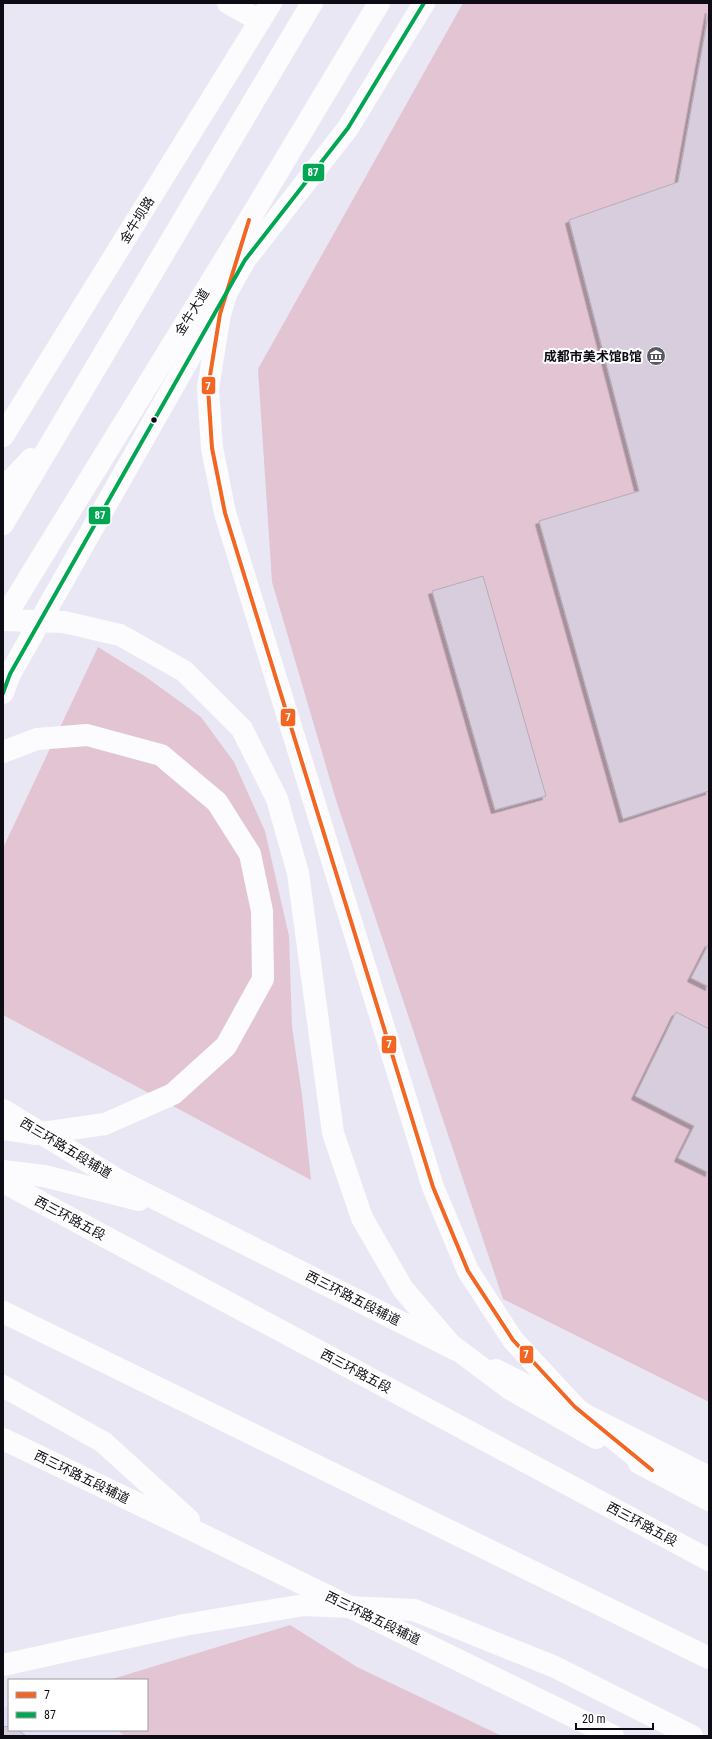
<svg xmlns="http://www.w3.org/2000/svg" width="712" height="1739" font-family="'Roboto Condensed','Noto Sans SC',sans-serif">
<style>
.built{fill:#e4dff7}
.green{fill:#e2c4d3}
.building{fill:#d8cddd;stroke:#b2aeb7;filter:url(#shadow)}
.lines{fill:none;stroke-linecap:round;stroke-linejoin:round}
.minor{stroke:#fcfbfd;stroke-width:22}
.secondary{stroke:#fcfbfd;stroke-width:22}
.trunk{stroke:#fcfbfd;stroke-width:22}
.bus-1-casing{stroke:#fff;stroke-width:7}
.bus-2-casing{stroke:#fff;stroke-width:7}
.bus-1{stroke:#f26522;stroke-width:4}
.bus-2{stroke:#00a651;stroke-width:4}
.bus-dot{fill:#0d0c14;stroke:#fff;stroke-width:1.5}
.labels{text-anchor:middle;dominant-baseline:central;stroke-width:4;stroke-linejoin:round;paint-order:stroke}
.street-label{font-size:13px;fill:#0d0c14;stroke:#fff}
.poi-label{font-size:13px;font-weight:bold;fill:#0d0c14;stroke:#fff;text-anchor:end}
.line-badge{stroke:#fff;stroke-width:1.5}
.badge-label{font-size:11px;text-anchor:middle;font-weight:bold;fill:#fff}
</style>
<defs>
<filter id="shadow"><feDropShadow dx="-3.5" dy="3.5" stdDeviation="0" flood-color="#0004"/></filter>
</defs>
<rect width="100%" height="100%" fill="#eae7f4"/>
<polygon class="built" points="9,1706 9,1730 117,1730 125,1736 3,1736 3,1708"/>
<g class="green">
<polygon points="463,3 709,3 709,1402 503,1299 336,800 272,582 258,369"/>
<polygon points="98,647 146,677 201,717 234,762 265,831 289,936 292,1027 302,1095 311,1180 3,1015 3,848"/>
<polygon points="290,1625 357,1667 502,1736 125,1736 117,1730 147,1730 147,1680 109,1680"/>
</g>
<g class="building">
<polygon points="709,10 709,791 623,819 539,521 639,491 569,220 678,182"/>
<polygon points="483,576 546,796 495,810 432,591"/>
<polygon points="709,943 709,987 691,978"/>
<polygon points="676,1012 709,1029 709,1173 678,1158 694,1126 635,1096"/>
<polygon points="9,1726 9,1730 18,1730 26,1736 3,1736 3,1727"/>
</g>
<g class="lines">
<polyline class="minor" points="228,3 260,21"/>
<g class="secondary">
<polyline points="3,436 271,3"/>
<polyline points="3,693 10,674 245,260 348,128 424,3"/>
<polyline points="3,1110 118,1180 456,1350"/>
<polyline points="3,1171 44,1176 139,1200"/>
<polyline points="496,1370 709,1477"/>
<polyline points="3,1386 103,1442 189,1520"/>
<polyline points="3,1439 207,1537 613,1736"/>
</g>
<g class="trunk">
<polyline points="249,220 220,314 208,388 212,448 225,513 433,1187 468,1271 513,1340 575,1407 652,1470"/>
<polyline points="3,489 31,459"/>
<polyline points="3,524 312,3"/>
<polyline points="3,620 64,622 120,635 184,671 242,729 277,799 298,873 333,1133 362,1218 403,1289 450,1344 510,1389 596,1438"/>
<polyline points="3,620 249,220 379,3"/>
<polyline points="3,752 37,739 87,735 161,755 217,802 250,854 262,911 263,979 226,1046 173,1094 105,1124 35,1134 3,1129"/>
<polyline points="3,1182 709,1560"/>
<polyline points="3,1312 709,1658"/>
<polyline points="639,1463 709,1500"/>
<polyline points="3,1665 184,1625 304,1605 414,1610 555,1667 692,1736"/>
</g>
<defs>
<polyline id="bus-1" points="249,220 220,314 208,388 212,448 225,513 433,1187 468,1271 513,1340 575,1407 652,1470"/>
<polyline id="bus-2" points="3,693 10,674 245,260 348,128 424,3"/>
</defs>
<use href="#bus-1" class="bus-1-casing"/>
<use href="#bus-2" class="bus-2-casing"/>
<use href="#bus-1" class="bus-1"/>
<use href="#bus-2" class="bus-2"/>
</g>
<defs>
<symbol id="museum-disc" viewBox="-11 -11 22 22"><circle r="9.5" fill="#5a5962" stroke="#fff"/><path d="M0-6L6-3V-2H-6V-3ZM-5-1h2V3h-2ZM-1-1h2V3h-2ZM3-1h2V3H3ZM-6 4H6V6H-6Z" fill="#fff"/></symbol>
</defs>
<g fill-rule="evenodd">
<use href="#museum-disc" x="645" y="345" width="22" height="22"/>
</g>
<circle class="bus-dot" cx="154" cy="420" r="3.5"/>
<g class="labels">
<g class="street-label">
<text transform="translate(137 220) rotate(-58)">金牛坝路</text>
<text transform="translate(192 312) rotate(-58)">金牛大道</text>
<text transform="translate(66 1148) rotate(31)">西三环路五段辅道</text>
<text transform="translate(70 1218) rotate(28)">西三环路五段</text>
<text transform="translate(353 1298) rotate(27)">西三环路五段辅道</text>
<text transform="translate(356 1371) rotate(28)">西三环路五段</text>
<text transform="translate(82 1477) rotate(26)">西三环路五段辅道</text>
<text transform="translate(642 1524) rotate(28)">西三环路五段</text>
<text transform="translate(373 1618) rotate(26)">西三环路五段辅道</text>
</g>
<g class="poi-label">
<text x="642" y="356">成都市美术馆B馆</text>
</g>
</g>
<g class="line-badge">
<rect x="302" y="163" width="23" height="19" rx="4" fill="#00a651"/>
<rect x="201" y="376" width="15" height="19" rx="4" fill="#f26522"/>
<rect x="88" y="506" width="23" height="19" rx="4" fill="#00a651"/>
<rect x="280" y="708" width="16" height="19" rx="4" fill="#f26522"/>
<rect x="381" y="1035" width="16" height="19" rx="4" fill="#f26522"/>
<rect x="519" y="1345" width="15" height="19" rx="4" fill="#f26522"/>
</g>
<g class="badge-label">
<text x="313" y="176">87</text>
<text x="208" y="390">7</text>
<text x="100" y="519">87</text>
<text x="288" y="721">7</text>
<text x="389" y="1048">7</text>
<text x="526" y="1358">7</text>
</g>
<rect width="712" height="1739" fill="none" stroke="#0d0c14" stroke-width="8"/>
<rect x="8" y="1679" width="140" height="52" fill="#ffffff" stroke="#9e9ea1"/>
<rect x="16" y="1692" width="20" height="6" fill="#f26522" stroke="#9e9ea1"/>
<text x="44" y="1699" font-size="12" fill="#0d0c14">7</text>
<rect x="16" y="1712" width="20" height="6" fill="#00a651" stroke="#9e9ea1"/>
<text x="44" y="1719" font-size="12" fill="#0d0c14">87</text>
<path d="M576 1723v6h77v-6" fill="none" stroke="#0d0c14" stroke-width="2"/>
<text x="582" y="1723" font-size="12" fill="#0d0c14" stroke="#ffffff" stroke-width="3" paint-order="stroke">20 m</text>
</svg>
